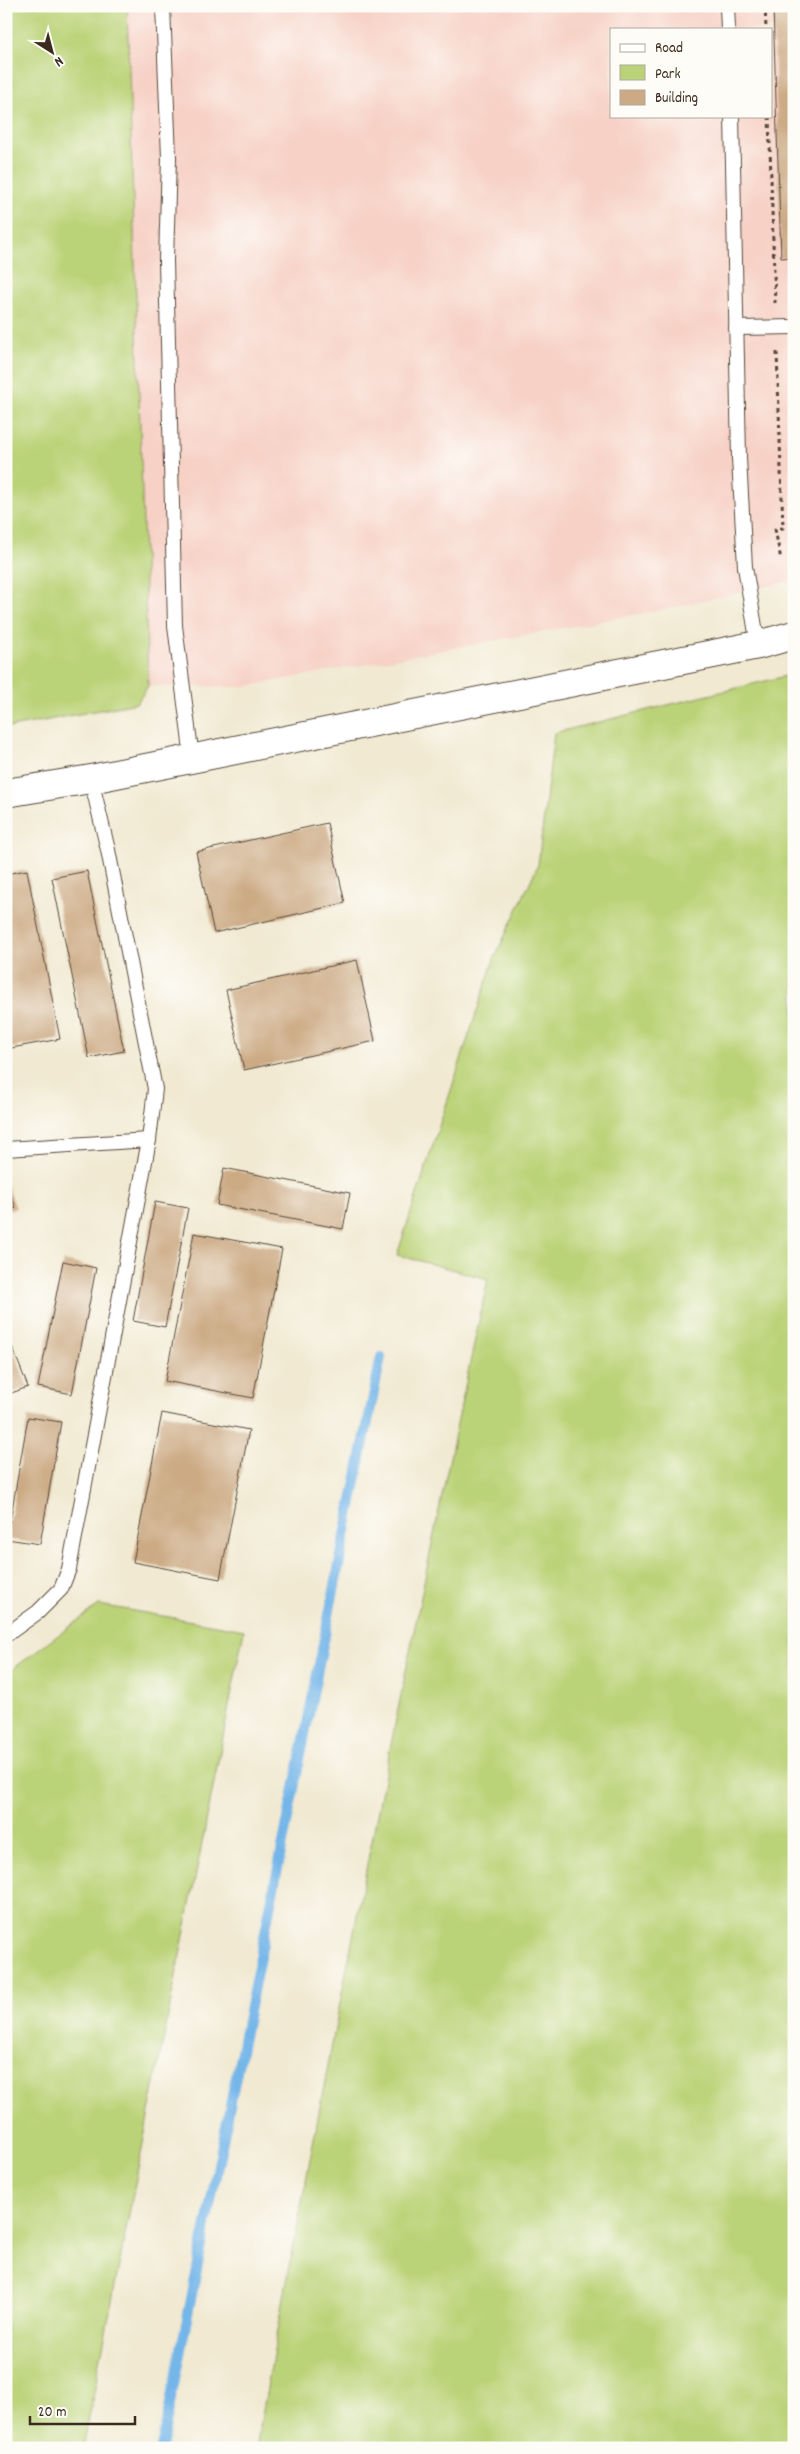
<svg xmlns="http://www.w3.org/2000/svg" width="800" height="2454" font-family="Dekko,sans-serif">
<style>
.built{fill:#f7d1c6;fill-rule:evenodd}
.green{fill:#bbd378;stroke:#7b7e4b}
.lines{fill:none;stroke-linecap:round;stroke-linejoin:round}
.stream{stroke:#74b6e9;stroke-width:10}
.building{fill:#ccaa84}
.service-casing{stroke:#564739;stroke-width:16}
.minor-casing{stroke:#564739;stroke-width:30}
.path{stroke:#564739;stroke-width:3;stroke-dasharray:4 4;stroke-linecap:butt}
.service{stroke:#fff;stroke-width:14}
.minor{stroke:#fff;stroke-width:28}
</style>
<rect width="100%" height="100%" fill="#fdfcf7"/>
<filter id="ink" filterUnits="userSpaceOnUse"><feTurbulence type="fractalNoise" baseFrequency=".02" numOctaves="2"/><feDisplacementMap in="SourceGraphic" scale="10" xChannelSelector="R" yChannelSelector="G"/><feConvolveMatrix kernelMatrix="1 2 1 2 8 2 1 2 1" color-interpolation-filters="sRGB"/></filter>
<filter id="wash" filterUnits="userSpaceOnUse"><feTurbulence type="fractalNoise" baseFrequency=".0096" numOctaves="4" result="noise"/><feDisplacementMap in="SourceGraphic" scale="20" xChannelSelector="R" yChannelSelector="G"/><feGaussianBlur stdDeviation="1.12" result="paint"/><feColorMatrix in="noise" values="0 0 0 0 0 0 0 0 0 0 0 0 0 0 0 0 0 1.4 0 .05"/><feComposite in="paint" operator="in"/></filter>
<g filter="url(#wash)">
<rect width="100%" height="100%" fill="#f1e9d1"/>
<path class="built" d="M127,6H794V580L676,607L243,687L148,686ZM611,29H771V116H611Z"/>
<g class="green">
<polygon points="6,6 127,6 148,686 137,703 6,728"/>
<path d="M794,674V2448H256C328,2057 404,1667 488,1279L397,1255L494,959L538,865L554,733Z"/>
<polygon points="99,1605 244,1630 83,2448 6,2448 6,1674"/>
</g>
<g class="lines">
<polyline class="stream" points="161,2448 381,1357"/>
</g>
<g id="blocks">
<g class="building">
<polygon points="773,6 794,6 794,257 781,258"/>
<polygon points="327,823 345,903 214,933 196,852"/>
<polygon points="27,870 60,1039 6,1049 6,874"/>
<polygon points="87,871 124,1051 89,1058 52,878"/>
<polygon points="357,960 375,1041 244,1070 226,990"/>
<polygon points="224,1168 350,1193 343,1229 217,1205"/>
<polygon points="6,1183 16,1208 6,1211"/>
<polygon points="155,1202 188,1208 165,1327 133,1321"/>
<polygon points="194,1233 282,1249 253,1398 165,1381"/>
<polygon points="63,1261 96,1268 72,1394 38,1387"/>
<polygon points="6,1331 28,1387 6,1395"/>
<polygon points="162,1413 249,1430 220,1579 133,1562"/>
<polygon points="28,1417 61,1422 40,1544 7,1539"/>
</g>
</g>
</g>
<g filter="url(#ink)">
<use href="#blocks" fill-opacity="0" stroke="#564739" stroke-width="1"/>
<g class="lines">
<defs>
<g id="service">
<polyline points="163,6 169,158 166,261 175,626 192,758"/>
<polyline points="727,6 728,29"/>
<polyline points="732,116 739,458 745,567 758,645"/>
<polyline points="736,328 794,327"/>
<polyline points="6,1149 149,1140"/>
<polyline points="6,1635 38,1612 61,1589 69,1569 149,1140 155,1089 108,850 91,779"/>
</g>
<polyline id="minor" points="6,793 91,779 758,645 794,635"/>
</defs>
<use href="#service" class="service-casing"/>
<use href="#minor" class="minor-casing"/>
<g class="path">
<polyline points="765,6 766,29"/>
<polyline points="769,116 775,303"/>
<polyline points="777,352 783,528 775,529 781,560"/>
</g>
<use href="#service" class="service"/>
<use href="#minor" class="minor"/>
</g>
</g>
<rect width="800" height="2454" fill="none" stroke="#fdfcf7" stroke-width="25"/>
<rect x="610" y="28" width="162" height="90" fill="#fdfcf7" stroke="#afa8a0"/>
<rect x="620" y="44" width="25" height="8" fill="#ffffff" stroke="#afa8a0"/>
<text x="655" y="52" font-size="15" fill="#3b2a1e">Road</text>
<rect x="620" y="65" width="25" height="15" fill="#bbd378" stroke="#afa8a0"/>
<text x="655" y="78" font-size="15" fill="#3b2a1e">Park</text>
<rect x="620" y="90" width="25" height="15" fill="#ccaa84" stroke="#afa8a0"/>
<text x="655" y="102" font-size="15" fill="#3b2a1e">Building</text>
<g transform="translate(52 52) rotate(144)" stroke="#fdfcf7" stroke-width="4" paint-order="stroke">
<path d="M0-4L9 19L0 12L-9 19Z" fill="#3b2a1e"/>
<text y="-8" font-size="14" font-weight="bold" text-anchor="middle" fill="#3b2a1e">N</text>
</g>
<path d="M30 2416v8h105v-8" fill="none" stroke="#3b2a1e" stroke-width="2.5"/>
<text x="38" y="2416" font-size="15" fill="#3b2a1e" stroke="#fdfcf7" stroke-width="4" paint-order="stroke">20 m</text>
</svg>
